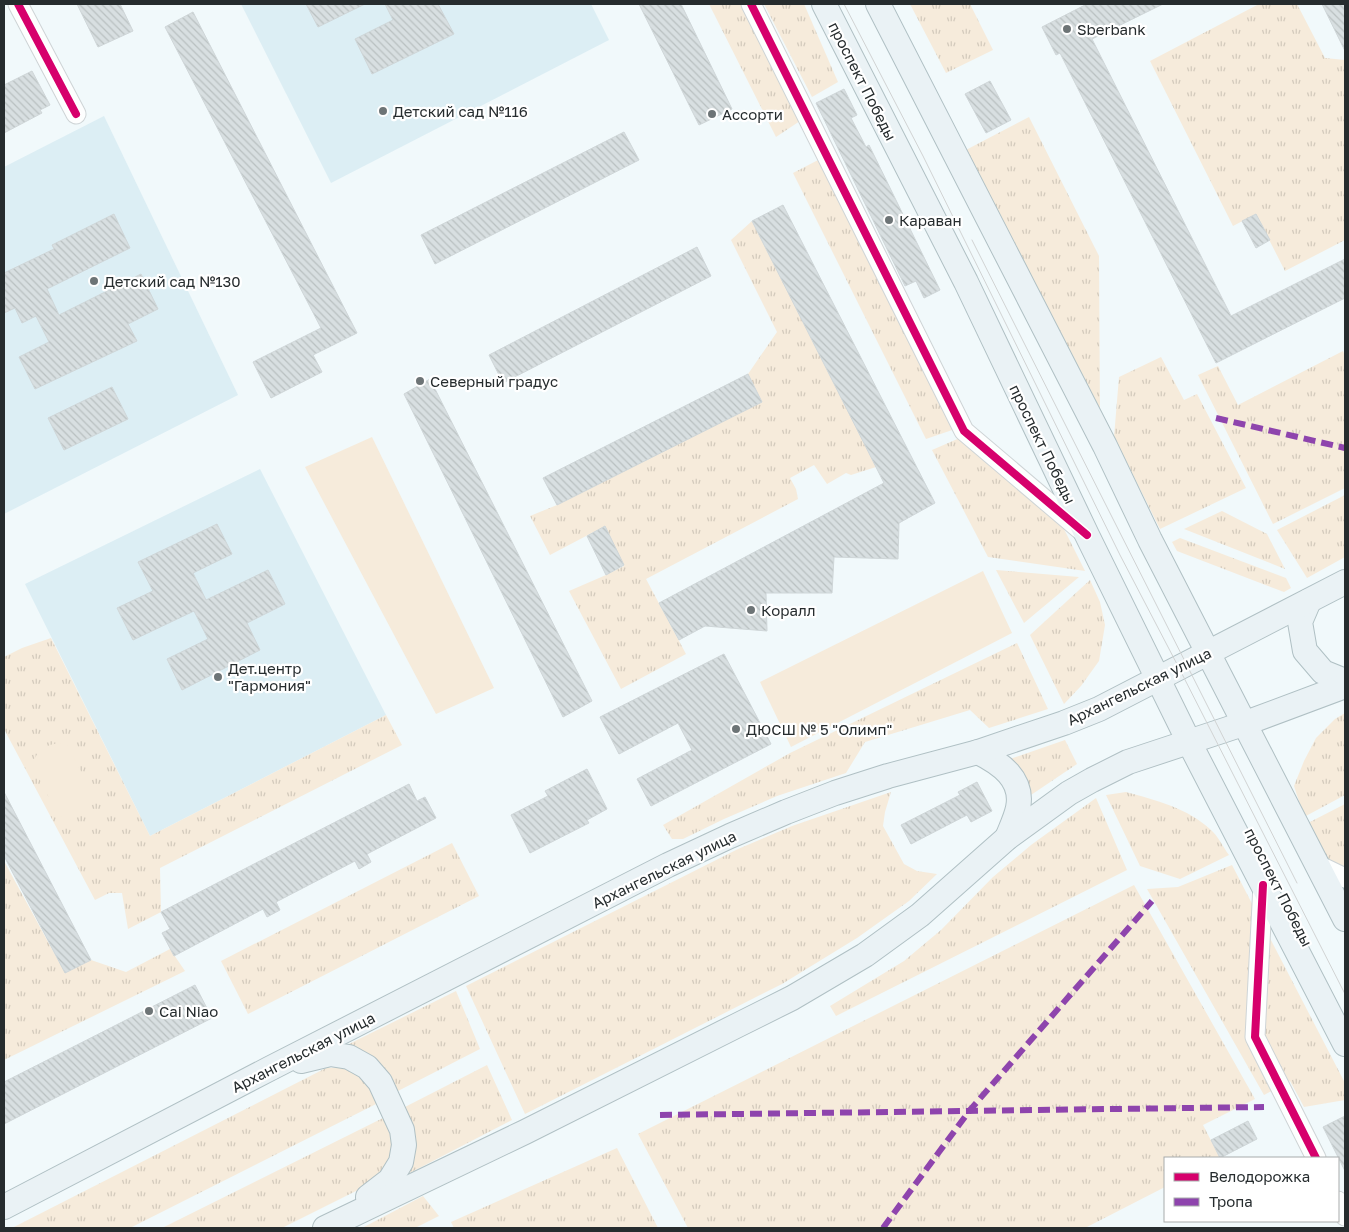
<svg xmlns="http://www.w3.org/2000/svg" width="1349" height="1232" font-family="'Golos Text',sans-serif">
<style>
.built{fill:#dceef4}
.grass{fill:url(#grass-tufts)}
.park{fill:#f6ebdb}
.building{fill:url(#building-back-hatch);stroke:#cfd6d8}
.lines{fill:none;stroke-linecap:round;stroke-linejoin:round}
.minor-casing{stroke:#ced4d6;stroke-width:21}
.major-casing{stroke:#b0c0c4;stroke-width:26}
.minor{stroke:#fdfefe;stroke-width:19}
.major{stroke:#eaf2f5;stroke-width:24}
.tram{stroke:#d1d3d3;stroke-width:1}
.quiet{stroke:#8e44ad;stroke-width:6;stroke-dasharray:12 6;stroke-linecap:butt}
.cycleway-casing{stroke:#fff;stroke-width:11}
.cycleway{stroke:#d6006c;stroke-width:8}
.poi-dot{fill:#6d7476;stroke:#fff;stroke-width:2}
.labels{text-anchor:middle;dominant-baseline:central;stroke-width:4.5;stroke-linejoin:round;paint-order:stroke}
.poi-label{font-size:15px;fill:#262c2e;stroke:#fff;text-anchor:start}
.street-label{font-size:15px;fill:#262c2e;stroke:#fff}
</style>
<defs>
<pattern id="grass-tufts" width="24" height="20" patternUnits="userSpaceOnUse" patternTransform="scale(1.25)"><rect width="24" height="20" fill="#f6ebdb"/><path d="M3 7l-1-3M5 7V3M7 7l1-3M15 17l-1-3M17 17v-4M19 17l1-3" fill="none" stroke="#d3cabc"/></pattern>
<pattern id="building-back-hatch" width="6" height="6" patternUnits="userSpaceOnUse" patternTransform="scale(1.25)"><rect width="6" height="6" fill="#d8dfe1"/><path d="M-1 5l2 2M0 0l6 6M5-1l2 2" fill="none" stroke="#b9c0c1"/></pattern>
</defs>
<rect width="100%" height="100%" fill="#f1f9fb"/>
<g class="built">
<polygon points="241,4 591,4 609,40 331,183"/>
<polygon points="104,116 238,395 4,514 4,167"/>
<polygon points="260,469 386,715 150,836 25,584"/>
</g>
<g class="grass">
<polygon points="709,4 744,4 803,119 776,137"/>
<polygon points="764,4 804,4 838,82 812,97"/>
<polygon points="910,4 970,4 993,50 946,73"/>
<polygon points="1259,4 1297,4 1325,58 1345,60 1345,240 1285,271 1256,214 1233,226 1150,61"/>
<polygon points="1029,117 1099,256 1100,415 962,152"/>
<polygon points="822,158 958,428 926,439 793,173"/>
<polygon points="752,221 876,467 851,475 846,473 827,484 814,465 790,478 796,489 798,499 646,579 686,654 621,689 569,591 606,575 624,566 605,526 550,555 530,516 557,505 762,402 748,374 777,332 731,240"/>
<polygon points="1343,351 1345,356 1345,488 1273,524 1198,375 1218,366 1238,405"/>
<polygon points="1161,357 1184,400 1197,394 1246,488 1160,529 1114,437 1119,377"/>
<polygon points="962,437 1063,527 1085,571 988,557 932,450"/>
<polygon points="1345,495 1345,557 1307,578 1277,530"/>
<polygon points="1222,511 1267,534 1285,569 1184,529"/>
<polygon points="1180,538 1286,578 1291,588 1284,592 1177,551 1172,542"/>
<polygon points="996,570 1079,577 1024,623"/>
<polygon points="1090,580 1100,602 1105,625 1099,661 1081,686 1064,704 1030,635"/>
<polygon points="51,638 150,836 386,715 402,745 160,868 161,912 128,929 122,893 109,893 95,900 4,729 4,657 22,648"/>
<polygon points="1017,643 1048,709 989,728 970,710 865,742 846,773 777,796 724,819 683,839 672,839 663,825 790,753"/>
<polygon points="1345,713 1345,795 1304,817 1294,786 1304,761 1316,738 1335,719"/>
<polygon points="1065,740 1077,764 1028,797 1007,760"/>
<polygon points="891,792 885,812 883,826 904,864 917,871 937,874 909,901 857,938 782,984 525,1114 466,986 738,849 792,826"/>
<path d="M1126,792C1155,800 1188,808 1211,830C1218,836 1223,847 1229,855L1180,879L1140,866L1106,795Z"/>
<polygon points="1096,798 1127,870 836,1016 830,1006 904,961 941,930 993,877 1031,845"/>
<polygon points="1345,804 1345,873 1330,866 1306,824"/>
<polygon points="452,843 479,896 248,1014 221,961"/>
<polygon points="4,861 65,973 91,960 126,972 170,949 185,971 4,1060"/>
<polygon points="1232,865 1345,1083 1345,1100 1304,1107 1290,1081 1264,1095 1147,889 1178,887"/>
<polygon points="1134,885 1255,1099 1203,1125 1220,1158 1165,1158 1165,1187 1085,1228 688,1228 638,1134"/>
<polygon points="456,991 480,1049 396,1092 347,1045"/>
<polygon points="487,1065 512,1120 404,1176 403,1108"/>
<polygon points="346,1067 361,1073 380,1102 130,1228 12,1228 326,1068"/>
<polygon points="387,1116 394,1133 392,1163 372,1183 282,1228 162,1228"/>
<polygon points="617,1148 658,1228 454,1228 451,1222"/>
<polygon points="423,1196 439,1216 415,1228 362,1228"/>
</g>
<g class="park">
<polygon points="372,437 494,688 436,714 305,467"/>
<polygon points="983,571 1012,633 791,747 760,682"/>
<path d="M60,743L68,746L94,797C90,812 82,817 67,820L57,814L32,764C37,751 45,744 60,743Z"/>
</g>
<g class="building">
<polygon points="77,4 120,4 133,31 98,47"/>
<polygon points="306,4 365,4 318,27"/>
<polygon points="385,4 438,4 454,34 372,74 355,39 393,20"/>
<polygon points="639,4 681,4 732,109 699,125"/>
<polygon points="1087,4 1163,4 1092,39 1231,316 1345,259 1345,298 1216,363 1060,53 1056,55 1042,27"/>
<polygon points="1322,4 1345,4 1345,51"/>
<polygon points="193,12 357,333 313,355 322,372 271,398 253,362 321,328 165,27"/>
<polygon points="32,71 50,105 40,110 42,113 4,133 4,85"/>
<polygon points="990,81 1011,120 986,133 965,94"/>
<polygon points="844,89 857,115 851,118 866,147 869,145 940,290 924,298 916,281 905,286 816,103"/>
<polygon points="624,132 639,160 435,264 421,235"/>
<polygon points="783,205 935,503 899,523 898,559 834,557 832,593 766,593 767,631 705,626 679,640 659,603 884,483 752,221"/>
<polygon points="114,214 130,248 47,289 59,315 141,274 158,309 128,324 137,341 35,389 19,357 49,342 36,316 22,323 15,308 4,313 4,273 54,249 52,245"/>
<polygon points="1256,214 1270,240 1256,248 1242,221"/>
<polygon points="697,247 711,276 503,383 489,355"/>
<polygon points="748,374 762,402 557,505 543,478"/>
<polygon points="430,379 592,701 563,717 404,394"/>
<polygon points="112,387 128,419 64,450 48,418"/>
<polygon points="217,524 232,554 193,573 206,600 268,570 285,604 247,623 260,650 182,690 167,659 208,639 194,611 133,640 117,608 153,591 138,562"/>
<polygon points="605,526 624,565 606,575 587,536"/>
<polygon points="724,654 771,744 651,806 637,779 692,750 678,723 619,754 600,717"/>
<polygon points="587,769 607,809 587,820 589,823 530,853 511,815 548,796 545,791"/>
<polygon points="977,782 992,811 971,822 967,815 911,844 901,825 960,795 958,792"/>
<polygon points="409,784 417,801 425,797 436,818 367,854 371,862 359,869 355,861 276,902 280,910 267,917 263,909 174,956 162,933 170,929 161,912"/>
<polygon points="4,792 91,960 65,973 4,856"/>
<polygon points="195,985 212,1018 4,1124 4,1082"/>
<polygon points="1345,1116 1345,1171 1323,1127"/>
<polygon points="1248,1121 1257,1139 1220,1158 1211,1140"/>
</g>
<g class="lines">
<defs>
<g id="minor">
<polyline points="18,4 76,114"/>
<polyline points="751,4 964,431 1083,532"/>
<polyline points="1318,865 1345,878"/>
<polyline points="1263,885 1255,1037 1316,1158"/>
<polyline points="1338,1201 1345,1216"/>
</g>
<g id="major">
<polyline points="824,4 966,282 1087,535 1189,742 1345,1044"/>
<polyline points="878,4 1105,446 1150,540 1345,919"/>
<polyline points="1309,601 1300,622 1305,651 1323,672 1345,681"/>
<path d="M978,752C1000,763 1024,779 1018,808C1016,818 1011,828 1007,838"/>
<polyline points="301,1061 330,1054 349,1057 367,1067 380,1082 402,1130 404,1145 401,1162 390,1180 368,1197"/>
<polyline points="4,1207 269,1069 668,865 730,836 786,812 835,793 888,776 978,752 1064,723 1099,709 1345,582"/>
<polyline points="325,1228 525,1132 738,1025 792,998 865,955 920,915 1007,838 1069,793 1092,780 1128,762 1246,723 1345,686"/>
</g>
</defs>
<use href="#minor" class="minor-casing"/>
<use href="#major" class="major-casing"/>
<use href="#minor" class="minor"/>
<use href="#major" class="major"/>
<g class="tram">
<polyline points="844,4 923,156 1120,555 1179,668 1345,994"/>
<polyline points="972,240 1297,883"/>
</g>
<g class="quiet">
<polyline points="1216,418 1345,448"/>
<polyline points="660,1115 1264,1107"/>
<polyline points="883,1228 970,1110 1152,901"/>
</g>
<defs>
<g id="cycleway">
<polyline points="18,4 76,114"/>
<polyline points="751,4 964,431 1087,535"/>
<polyline points="1263,885 1255,1037 1316,1158"/>
</g>
</defs>
<use href="#cycleway" class="cycleway-casing"/>
<use href="#cycleway" class="cycleway"/>
</g>
<g class="poi-dot">
<circle cx="1067" cy="29" r="5"/>
<circle cx="383" cy="111" r="5"/>
<circle cx="712" cy="114" r="5"/>
<circle cx="889" cy="220" r="5"/>
<circle cx="94" cy="281" r="5"/>
<circle cx="420" cy="381" r="5"/>
<circle cx="751" cy="610" r="5"/>
<circle cx="218" cy="677" r="5"/>
<circle cx="736" cy="729" r="5"/>
<circle cx="149" cy="1011" r="5"/>
</g>
<g class="labels">
<g class="poi-label">
<text x="1077" y="29">Sberbank</text>
<text x="393" y="111">Детский сад №116</text>
<text x="722" y="114">Ассорти</text>
<text x="899" y="220">Караван</text>
<text x="104" y="281">Детский сад №130</text>
<text x="430" y="381">Северный градус</text>
<text x="761" y="610">Коралл</text>
<text x="228" y="668">Дет.центр<tspan x="228" dy="17">"Гармония"</tspan></text>
<text x="746" y="729">ДЮСШ № 5 "Олимп"</text>
<text x="159" y="1011">Cai Niao</text>
</g>
<g class="street-label">
<text transform="translate(863 81) rotate(63)">проспект Победы</text>
<text transform="translate(1043 444) rotate(64)">проспект Победы</text>
<text transform="translate(1139 686) rotate(-26)">Архангельская улица</text>
<text transform="translate(664 869) rotate(-26)">Архангельская улица</text>
<text transform="translate(1279 887) rotate(63)">проспект Победы</text>
<text transform="translate(303 1052) rotate(-27)">Архангельская улица</text>
</g>
</g>
<rect width="1349" height="1232" fill="none" stroke="#262c2e" stroke-width="10"/>
<rect x="1164" y="1157" width="175" height="65" fill="#ffffff" stroke="#a8abab"/>
<rect x="1174" y="1173" width="25" height="8" fill="#d6006c" stroke="#a8abab"/>
<text x="1209" y="1182" font-size="15" fill="#262c2e">Велодорожка</text>
<rect x="1174" y="1198" width="25" height="8" fill="#8e44ad" stroke="#a8abab"/>
<text x="1209" y="1207" font-size="15" fill="#262c2e">Тропа</text>
</svg>
